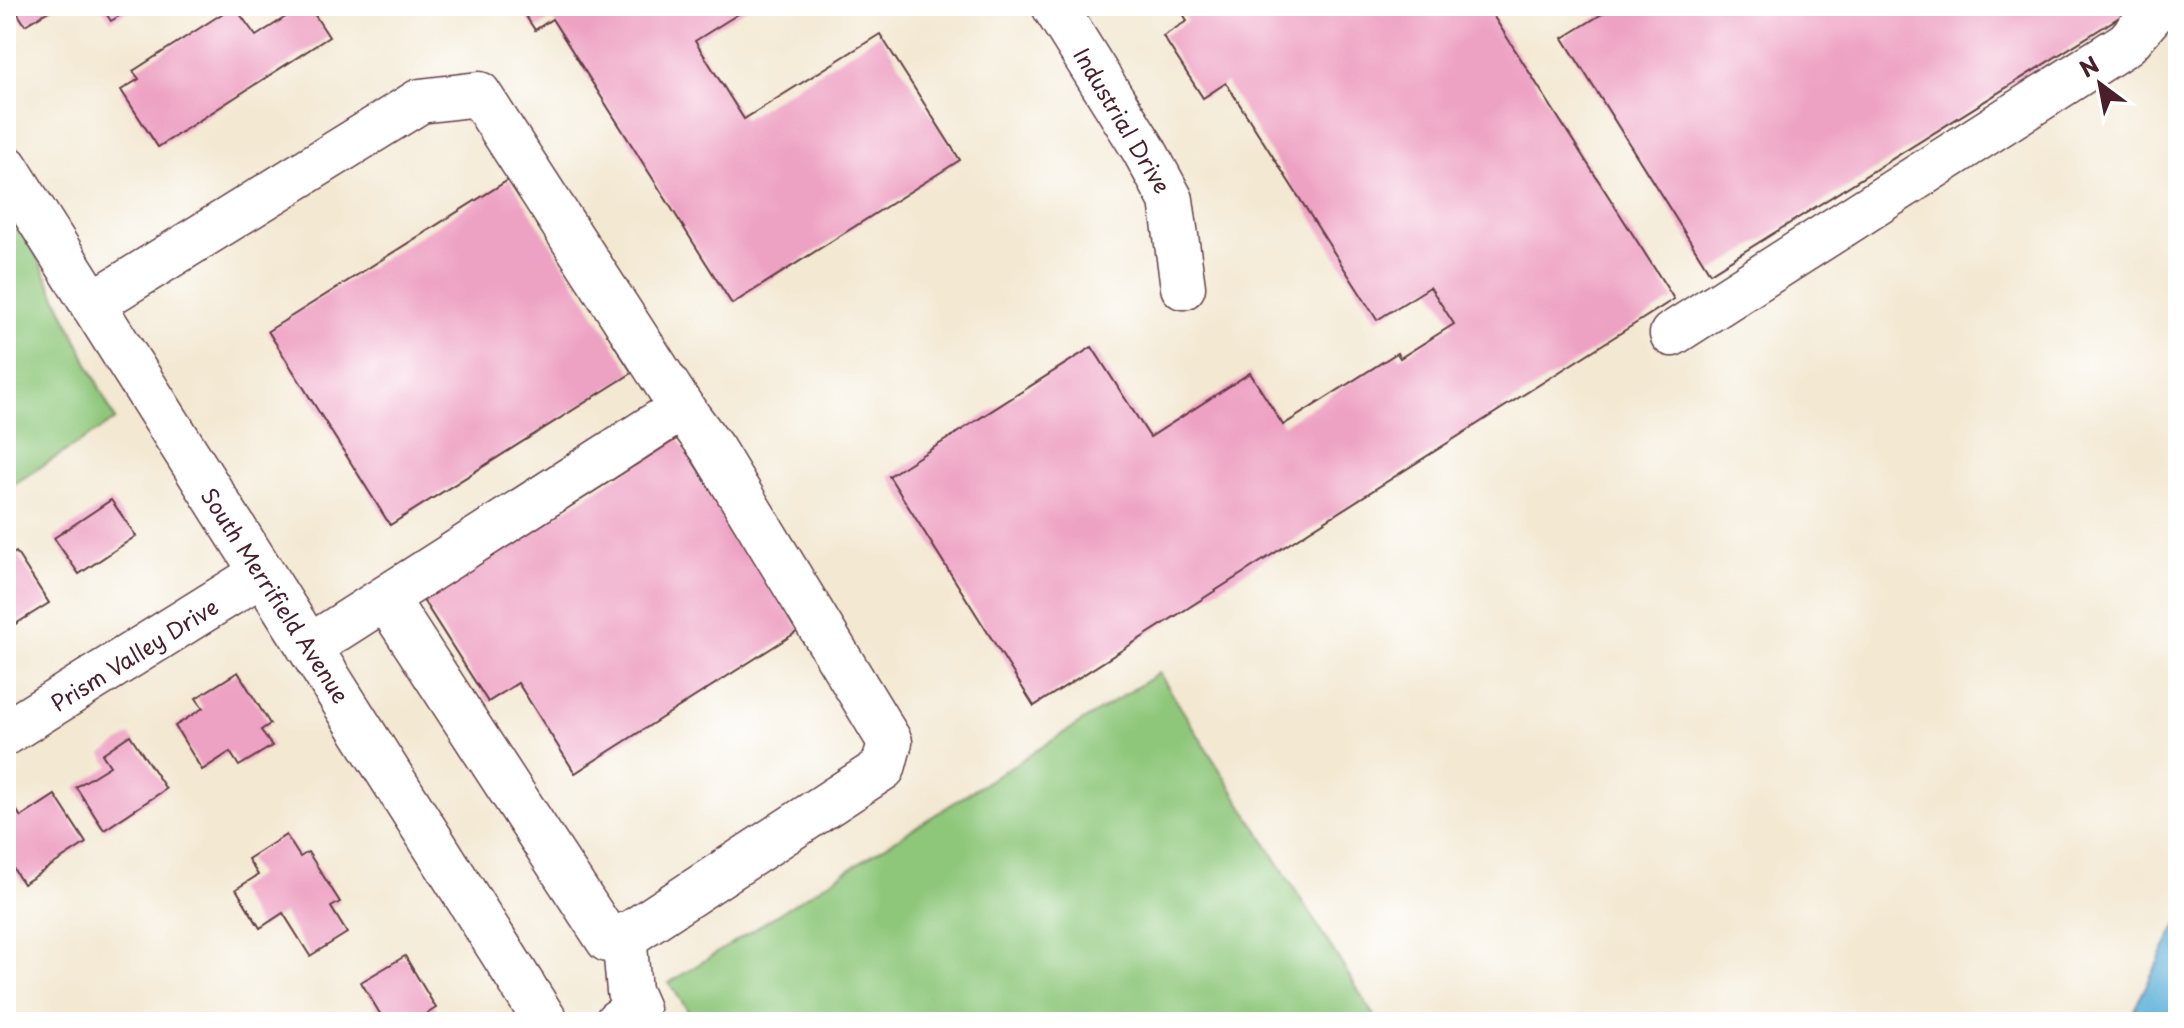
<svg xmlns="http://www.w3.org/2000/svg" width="2184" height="1028" font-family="'Playpen Sans',sans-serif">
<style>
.green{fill:#8ec77a;stroke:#6c7352;stroke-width:2}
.water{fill:#5cb0d8;stroke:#536882;stroke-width:2}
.building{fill:#eea2c3}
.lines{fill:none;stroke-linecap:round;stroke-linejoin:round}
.minor-casing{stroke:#633d44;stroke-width:47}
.minor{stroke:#fff;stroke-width:44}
.labels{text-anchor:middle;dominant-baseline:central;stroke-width:8;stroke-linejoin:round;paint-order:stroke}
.street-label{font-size:22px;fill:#4a1f2b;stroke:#fff}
</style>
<rect width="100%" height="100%" fill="#fff"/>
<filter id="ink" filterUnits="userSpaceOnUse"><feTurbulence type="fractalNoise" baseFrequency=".0125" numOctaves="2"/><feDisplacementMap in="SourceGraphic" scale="16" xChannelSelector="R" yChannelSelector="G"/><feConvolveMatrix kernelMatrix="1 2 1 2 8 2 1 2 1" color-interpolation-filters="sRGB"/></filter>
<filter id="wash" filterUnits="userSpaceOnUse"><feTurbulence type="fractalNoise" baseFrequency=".006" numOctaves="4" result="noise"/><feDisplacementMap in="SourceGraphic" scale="32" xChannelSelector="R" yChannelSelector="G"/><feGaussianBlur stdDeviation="1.8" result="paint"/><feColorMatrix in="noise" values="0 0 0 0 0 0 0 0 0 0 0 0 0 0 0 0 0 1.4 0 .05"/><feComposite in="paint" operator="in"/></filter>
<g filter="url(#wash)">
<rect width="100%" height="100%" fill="#f3e8d2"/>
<g class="green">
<polygon points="6,208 35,253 115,420 6,489"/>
<polygon points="1159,673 1378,1022 696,1022 669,983"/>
</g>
<polygon class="water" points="2178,922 2178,1022 2128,1022"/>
<g id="blocks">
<g class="building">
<polygon points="13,6 57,6 25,25"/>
<polygon points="101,6 135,6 111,21"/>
<polygon points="234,6 256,36 303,6 309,6 329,37 158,147 121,90 139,79 133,71"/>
<polygon points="519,6 751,6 695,41 744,119 880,34 960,160 732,304 552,19 535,30"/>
<polygon points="1198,6 1487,6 1674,299 1034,706 889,476 1092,347 1150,437 1250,373 1283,425 1397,353 1400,358 1454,324 1430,287 1377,320 1226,83 1203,98 1163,36 1187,21 1184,15"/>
<polygon points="1615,6 2137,6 1710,273 1563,38"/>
<polygon points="510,179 632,373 390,525 268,331"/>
<polygon points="678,438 800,630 575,773 518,683 488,702 423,600"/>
<polygon points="111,500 136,536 79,574 54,538"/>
<polygon points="16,552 49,603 6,630 6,558"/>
<polygon points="238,672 270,724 261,730 272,746 239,766 230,752 202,770 175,726 203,708 196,698"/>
<polygon points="130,735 166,789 104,830 76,787 110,766 102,754"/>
<polygon points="55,795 86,843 23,884 6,857 6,814 15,808 21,817"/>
<polygon points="286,835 300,857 308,852 340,902 331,907 347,933 310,956 283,913 260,928 236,889 258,875 248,859"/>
<polygon points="405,956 436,1008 414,1022 385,1022 361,982"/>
</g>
</g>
</g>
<g filter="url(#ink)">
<use href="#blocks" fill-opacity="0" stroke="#633d44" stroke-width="2"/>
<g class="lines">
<defs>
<g id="minor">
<polyline points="1054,6 1144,150 1171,200 1183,287"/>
<polyline points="6,167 546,1022"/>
<polyline points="92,304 420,101 479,94 682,408"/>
<polyline points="1672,334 2127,43 2152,14 2155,6"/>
<polyline points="309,647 682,408 713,450 890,742 883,768 631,933 608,940 386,599"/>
<polyline points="6,733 261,574"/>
<polyline points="617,1022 637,1009 629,991 624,935"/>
</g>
</defs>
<use href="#minor" class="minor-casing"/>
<use href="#minor" class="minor"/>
</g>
</g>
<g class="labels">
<g class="street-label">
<text transform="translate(1123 120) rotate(59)">Industrial Drive</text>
<text transform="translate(276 595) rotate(57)">South Merrifield Avenue</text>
<text transform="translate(134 654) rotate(-32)">Prism Valley Drive</text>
</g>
</g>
<rect width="2184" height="1028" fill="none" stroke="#fff" stroke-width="32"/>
<g transform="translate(2100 84) rotate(328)" stroke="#ffffff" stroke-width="6" paint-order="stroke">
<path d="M0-6L14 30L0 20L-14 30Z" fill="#4a1f2b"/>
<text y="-12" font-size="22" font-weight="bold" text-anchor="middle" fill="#4a1f2b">N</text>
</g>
</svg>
